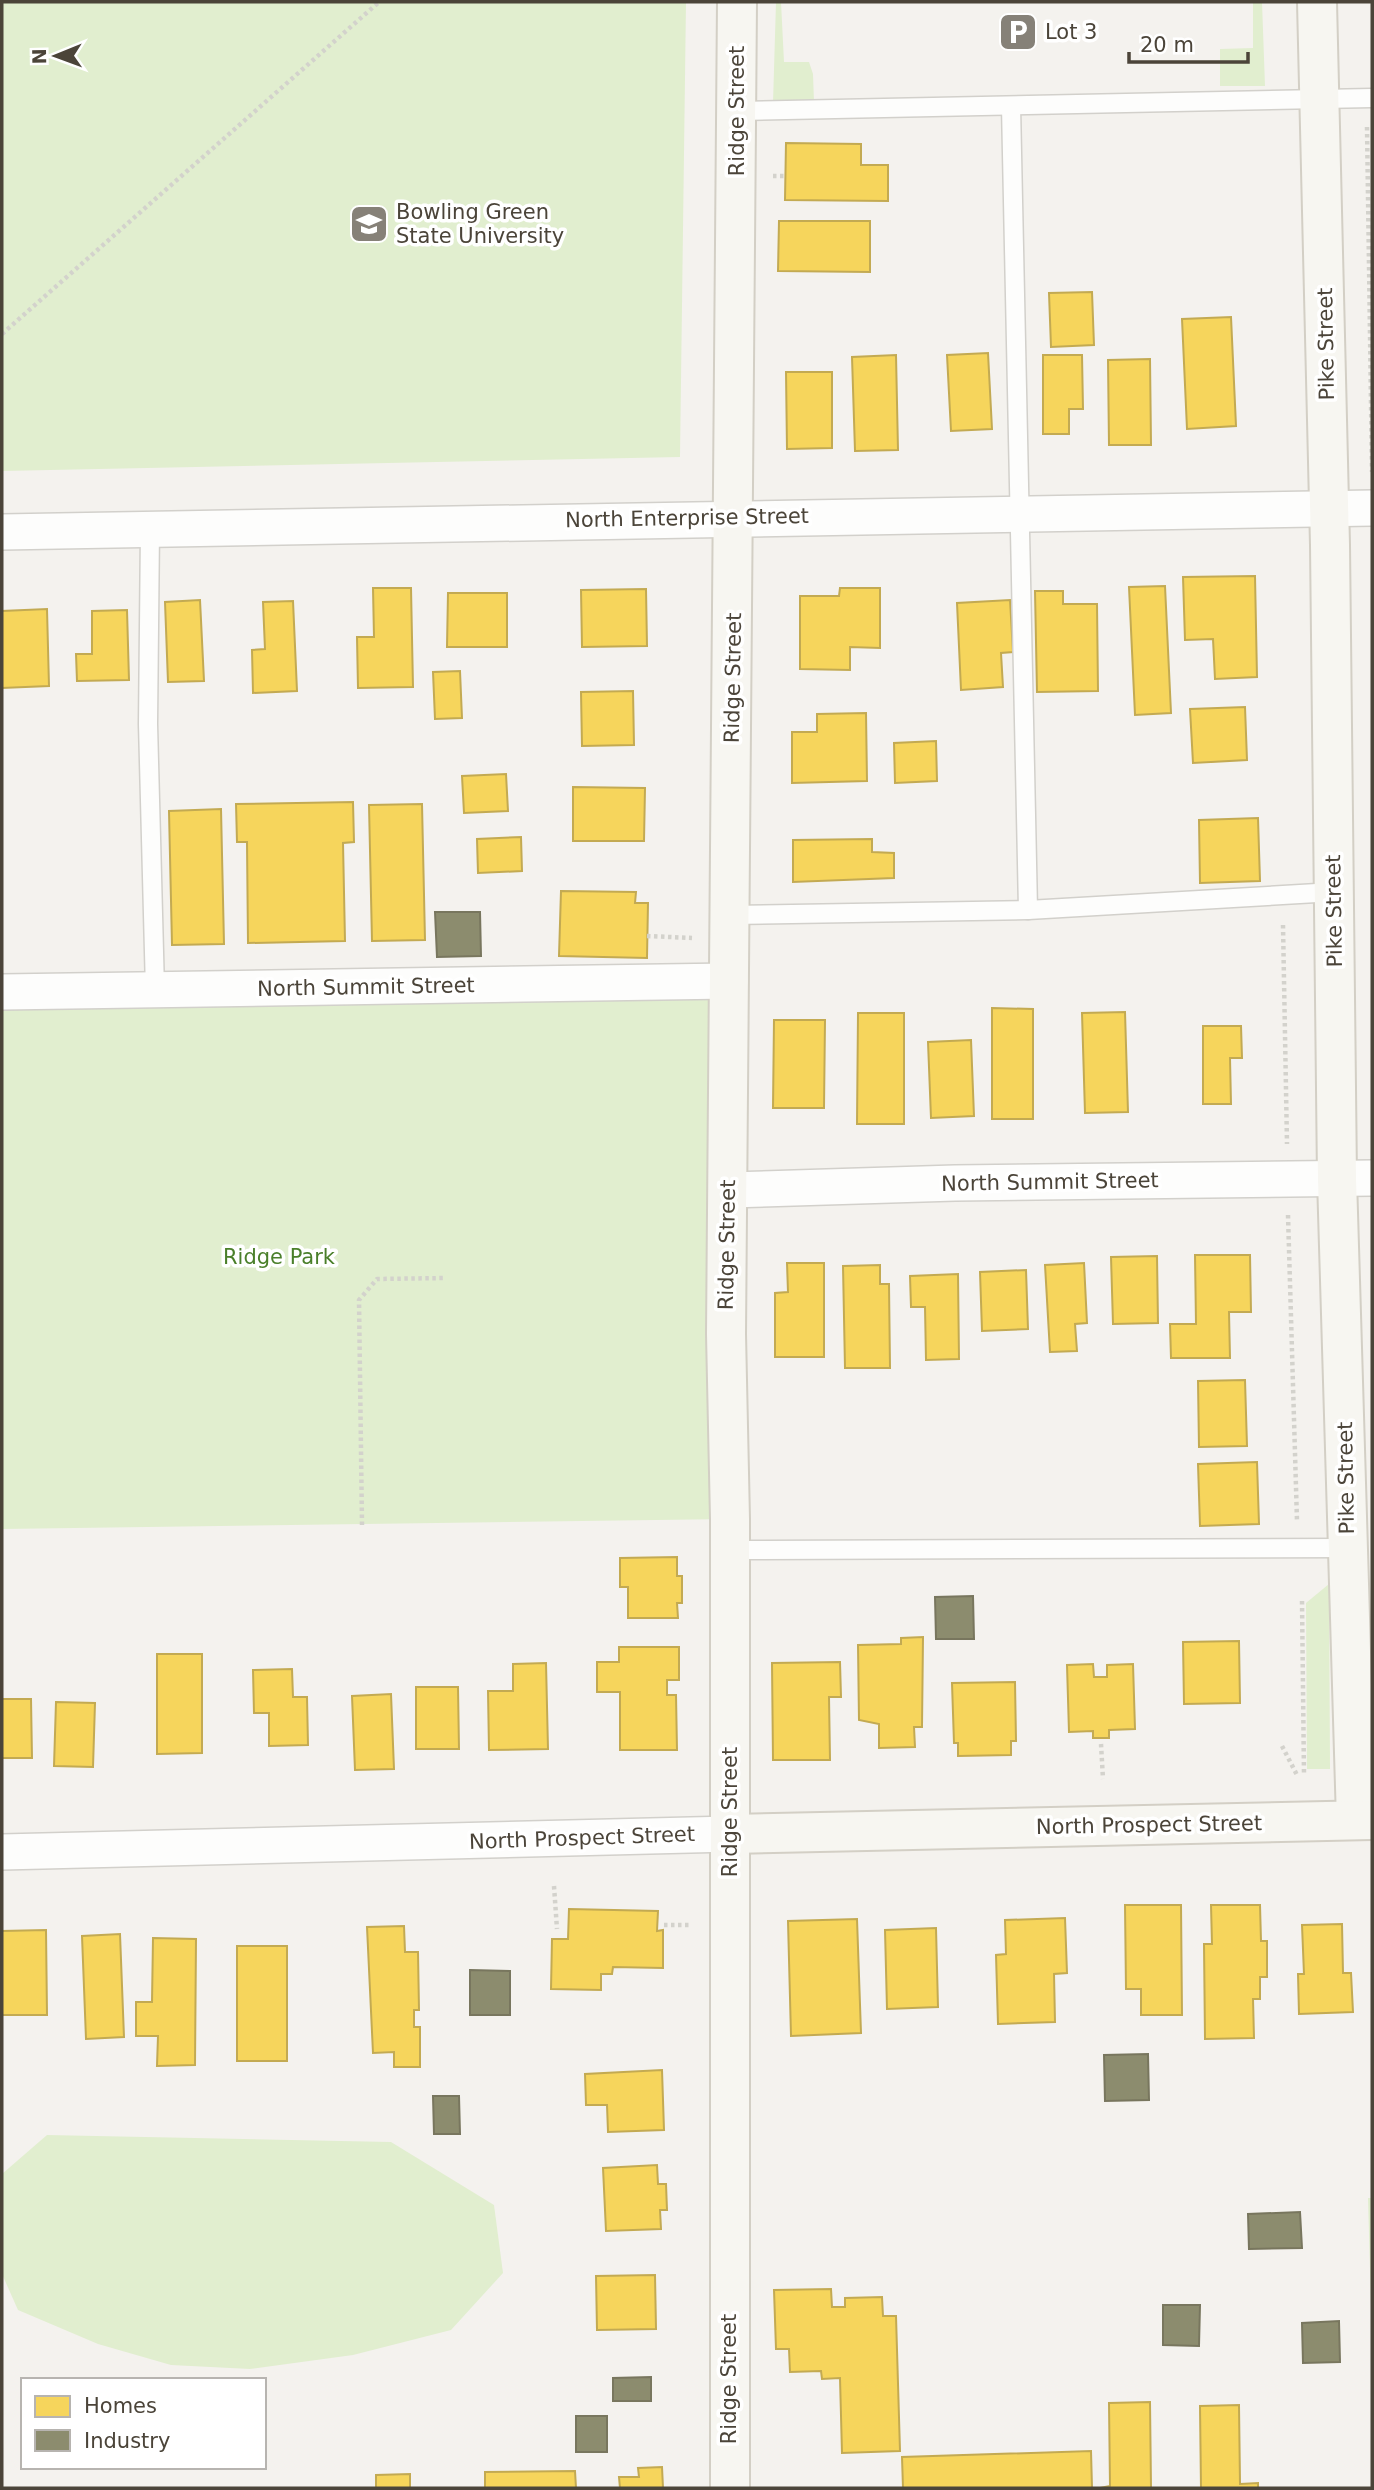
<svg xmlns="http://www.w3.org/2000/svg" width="1374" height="2490" font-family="'DejaVu Sans',sans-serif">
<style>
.green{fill:#e1eecf}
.homes{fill:#f6d55c;stroke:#c3aa52;stroke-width:2}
.industry{fill:#8c8c6e;stroke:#78765e;stroke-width:2}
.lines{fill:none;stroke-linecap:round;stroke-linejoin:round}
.lane-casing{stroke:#d2d0cb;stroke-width:21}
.street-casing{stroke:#d2d0cb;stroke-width:38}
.secondary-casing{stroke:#d3cfc5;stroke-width:42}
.path{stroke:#d3d2cc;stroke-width:4.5;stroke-dasharray:3.5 3.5;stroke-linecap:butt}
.lane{stroke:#fdfdfc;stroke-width:18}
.street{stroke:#fdfdfc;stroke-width:35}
.secondary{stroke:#f7f6f1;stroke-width:38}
.labels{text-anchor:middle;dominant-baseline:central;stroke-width:7;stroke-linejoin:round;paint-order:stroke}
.poi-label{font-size:21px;fill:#4b4439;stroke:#fff;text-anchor:start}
.street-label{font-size:21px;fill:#4b4439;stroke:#fff}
.park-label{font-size:21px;fill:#4a7f2a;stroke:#fff}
</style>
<rect width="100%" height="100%" fill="#f4f2ee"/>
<g class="green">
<polygon points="2,2 686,2 680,457 2,471"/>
<polygon points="776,2 781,2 784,62 809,62 813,74 814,102 773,103"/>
<polygon points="1253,2 1262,2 1265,86 1220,86 1220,49 1253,48"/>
<polygon points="730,981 730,1519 2,1529 2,992"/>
<polygon points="1329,1584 1330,1769 1307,1769 1306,1603"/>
<polygon points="47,2135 391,2142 494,2205 503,2273 451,2330 353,2355 250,2369 171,2365 98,2344 18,2310 2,2274 2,2174"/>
<polygon points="1368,2198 1372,2198 1372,2304 1371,2304"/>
</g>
<g class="homes">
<polygon points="786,143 861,144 861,165 888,165 888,201 785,200"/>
<polygon points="779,221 870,221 870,272 778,271"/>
<polygon points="1092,292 1094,345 1051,347 1049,293"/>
<polygon points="1231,317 1236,426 1187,429 1182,319"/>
<polygon points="988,353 992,429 951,431 947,355"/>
<polygon points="896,355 898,450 855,451 852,357"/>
<polygon points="1043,355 1082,355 1083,409 1069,409 1069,434 1043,434"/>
<polygon points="1150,359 1151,445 1109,445 1108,360"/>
<polygon points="786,372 832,372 832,448 787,449"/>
<polygon points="1255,576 1257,677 1215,679 1213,639 1185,640 1183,577"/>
<polygon points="1165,586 1171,713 1135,715 1129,587"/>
<polygon points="373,588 411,588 413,687 358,688 357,637 374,637"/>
<polygon points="840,588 880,588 880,648 850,647 850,670 800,669 800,596 839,596"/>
<polygon points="646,589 647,646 582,647 581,590"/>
<polygon points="1035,591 1063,591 1063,604 1097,604 1098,691 1037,692"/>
<polygon points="448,593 507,593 507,647 447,647"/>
<polygon points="200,600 204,681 168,682 165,602"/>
<polygon points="1010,600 1013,652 1001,653 1003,687 961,690 957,603"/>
<polygon points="293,601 297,691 253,693 252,650 265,649 263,602"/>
<polygon points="47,609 49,686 2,688 2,611"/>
<polygon points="127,610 129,680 77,681 76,654 92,654 92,611"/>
<polygon points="460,671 462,718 435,719 433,672"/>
<polygon points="633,691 634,745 582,746 581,692"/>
<polygon points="1245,707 1247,760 1193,763 1190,709"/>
<polygon points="866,713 867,781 792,783 792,732 817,732 817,714"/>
<polygon points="936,741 937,781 895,783 894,743"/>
<polygon points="506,774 508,811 464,813 462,776"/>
<polygon points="573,787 645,788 644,841 573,841"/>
<polygon points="353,802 354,842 343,843 345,941 248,943 247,842 237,842 236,804"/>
<polygon points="422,804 425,940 372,941 369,805"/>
<polygon points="221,809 224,944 172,945 169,811"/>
<polygon points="1258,818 1260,881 1200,883 1199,820"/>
<polygon points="521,837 522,871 478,873 477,839"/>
<polygon points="872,839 872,852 894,853 894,878 793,882 793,840"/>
<polygon points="561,891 636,892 635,903 648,903 647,958 559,956"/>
<polygon points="992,1008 1033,1009 1033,1119 992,1119"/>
<polygon points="1125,1012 1128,1112 1085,1113 1082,1013"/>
<polygon points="858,1013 904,1013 904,1124 857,1124"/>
<polygon points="774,1020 825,1020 824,1108 773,1108"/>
<polygon points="1203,1026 1241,1026 1242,1058 1230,1058 1231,1104 1203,1104"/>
<polygon points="971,1040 974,1116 931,1118 928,1042"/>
<polygon points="1195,1255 1250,1255 1251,1312 1229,1312 1230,1358 1171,1358 1170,1324 1196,1324"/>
<polygon points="1157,1256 1158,1323 1113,1324 1111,1257"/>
<polygon points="787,1263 824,1263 824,1357 775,1357 775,1293 788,1292"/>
<polygon points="1084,1263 1087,1323 1075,1324 1077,1351 1050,1352 1045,1265"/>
<polygon points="880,1265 880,1284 889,1284 890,1368 845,1368 843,1266"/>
<polygon points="1026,1270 1028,1329 982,1331 980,1272"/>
<polygon points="958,1274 959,1359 926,1360 925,1307 911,1307 910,1276"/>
<polygon points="1245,1380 1247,1446 1199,1447 1198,1381"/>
<polygon points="1257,1462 1259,1524 1200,1526 1198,1464"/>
<polygon points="677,1557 677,1576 682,1576 682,1603 677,1603 678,1618 628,1618 628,1587 620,1587 620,1558"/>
<polygon points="923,1637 922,1727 914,1727 915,1747 879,1748 879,1724 859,1720 858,1645 901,1644 901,1638"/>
<polygon points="1239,1641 1240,1703 1184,1704 1183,1642"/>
<polygon points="619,1647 679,1647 679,1680 667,1680 667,1695 676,1695 677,1750 620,1750 620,1692 597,1692 597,1662 619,1662"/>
<polygon points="157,1654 202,1654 202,1753 157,1754"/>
<polygon points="840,1662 841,1697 829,1697 830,1760 773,1760 772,1663"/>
<polygon points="546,1663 548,1749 489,1750 488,1691 513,1691 513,1664"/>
<polygon points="1093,1664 1094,1677 1107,1677 1107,1665 1133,1664 1135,1729 1109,1730 1109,1738 1093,1738 1093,1731 1069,1732 1067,1665"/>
<polygon points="292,1669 293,1697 307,1697 308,1745 269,1746 269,1713 254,1713 253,1670"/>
<polygon points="1015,1682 1016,1741 1011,1741 1011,1755 958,1756 958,1743 954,1743 952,1683"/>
<polygon points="416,1687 458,1687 459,1749 416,1749"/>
<polygon points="391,1694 394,1769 355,1770 352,1696"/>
<polygon points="2,1699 31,1699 32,1758 2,1758"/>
<polygon points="56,1702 95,1703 93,1767 54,1766"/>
<polygon points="1125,1905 1181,1905 1182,2015 1141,2015 1141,1989 1126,1989"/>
<polygon points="1211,1905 1260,1905 1261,1941 1267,1941 1267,1977 1260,1977 1260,1999 1253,1999 1254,2038 1205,2039 1204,1944 1212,1944"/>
<polygon points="569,1909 658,1911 657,1931 663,1930 663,1968 613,1967 612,1974 601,1974 601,1990 551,1989 552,1939 568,1939"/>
<polygon points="1065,1918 1067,1973 1054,1974 1055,2022 998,2024 996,1955 1006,1954 1005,1920"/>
<polygon points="857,1919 861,2033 791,2036 788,1921"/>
<polygon points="1342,1924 1343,1973 1351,1973 1353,2012 1299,2014 1298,1974 1304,1974 1302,1925"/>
<polygon points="404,1926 405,1952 418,1952 419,2010 414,2010 414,2027 420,2027 420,2067 394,2067 394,2052 373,2053 367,1927"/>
<polygon points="936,1928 938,2007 887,2009 885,1930"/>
<polygon points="46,1930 47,2015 2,2015 2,1931"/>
<polygon points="120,1934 124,2037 86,2039 82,1936"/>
<polygon points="153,1938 196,1939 195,2065 157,2066 158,2036 136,2036 136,2002 152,2002"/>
<rect x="237" y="1946" width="50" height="115"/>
<polygon points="662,2070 664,2130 608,2132 607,2105 586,2105 585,2074"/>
<polygon points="657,2165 658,2184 666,2184 667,2210 660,2210 661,2229 606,2231 603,2168"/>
<polygon points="655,2275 656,2329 597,2330 596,2276"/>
<polygon points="831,2289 832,2307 845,2307 845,2298 882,2297 883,2316 896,2316 900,2451 842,2453 840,2378 822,2379 821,2371 790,2372 789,2349 776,2349 774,2290"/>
<polygon points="1150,2402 1151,2488 1100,2488 1110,2486 1109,2403"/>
<polygon points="1239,2405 1240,2484 1258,2483 1258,2488 1201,2488 1200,2406"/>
<polygon points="1091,2451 1092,2488 903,2488 902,2457"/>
<polygon points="662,2467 663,2488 620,2488 619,2477 639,2477 638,2468"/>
<polygon points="575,2471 576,2488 485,2488 485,2472"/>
<polygon points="410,2474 410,2488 376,2488 376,2475"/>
</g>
<g class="industry">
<polygon points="435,912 480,912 481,956 437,957"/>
<polygon points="973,1596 974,1639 936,1639 935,1597"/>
<polygon points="470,1970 510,1971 510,2015 470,2015"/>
<polygon points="1148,2054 1149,2100 1105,2101 1104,2055"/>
<polygon points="433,2096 459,2096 460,2134 434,2134"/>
<polygon points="1300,2212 1302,2248 1249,2249 1248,2214"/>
<polygon points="1163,2305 1200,2305 1199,2346 1163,2345"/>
<polygon points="1339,2321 1340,2362 1303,2363 1302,2323"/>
<polygon points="651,2377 651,2401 613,2401 613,2378"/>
<rect x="576" y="2416" width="31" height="36"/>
</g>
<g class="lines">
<defs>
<g id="lane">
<polyline points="1011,106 1028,910"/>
<polyline points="737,111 1372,98"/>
<polyline points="150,529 148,724 155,990"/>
<polyline points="731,915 1028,910 1334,892"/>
<polyline points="730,1550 1348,1548"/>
</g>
<g id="street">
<polyline points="2,532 1372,508"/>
<polyline points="2,992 730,981"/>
<polyline points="729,1190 955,1183 1372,1178"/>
<polyline points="2,1852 731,1834"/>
</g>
<g id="secondary">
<polyline points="1317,2 1330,545 1337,1179 1356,1820"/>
<polyline points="731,1834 1372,1820"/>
<polyline points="730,2488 730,1519 726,1334 737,2"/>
</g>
</defs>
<use href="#lane" class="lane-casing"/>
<use href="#street" class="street-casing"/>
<use href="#secondary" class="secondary-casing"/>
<g class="path">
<polyline points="1367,127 1372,472"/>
<polyline points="773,176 785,176"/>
<polyline points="2,334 379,2"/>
<polyline points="1283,925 1287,1144"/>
<polyline points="647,936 692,938"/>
<polyline points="1288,1215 1297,1521"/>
<polyline points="362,1525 359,1300 377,1279 446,1278"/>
<polyline points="1302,1601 1304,1775"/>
<polyline points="1101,1744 1103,1779"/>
<polyline points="1282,1746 1297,1775"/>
<polyline points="554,1886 557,1929"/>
<polyline points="664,1925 690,1925"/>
</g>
<use href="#lane" class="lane"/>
<use href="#street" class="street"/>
<use href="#secondary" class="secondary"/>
</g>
<defs>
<symbol id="parking-square" viewBox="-11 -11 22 22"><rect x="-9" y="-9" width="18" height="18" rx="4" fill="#868178" stroke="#fff"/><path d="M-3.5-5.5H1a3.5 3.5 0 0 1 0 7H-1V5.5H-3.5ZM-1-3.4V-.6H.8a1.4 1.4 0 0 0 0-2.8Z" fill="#fff"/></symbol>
<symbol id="university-square" viewBox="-11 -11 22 22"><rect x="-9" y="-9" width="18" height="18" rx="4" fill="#868178" stroke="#fff"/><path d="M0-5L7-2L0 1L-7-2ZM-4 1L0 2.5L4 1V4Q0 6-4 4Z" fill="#fff"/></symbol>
</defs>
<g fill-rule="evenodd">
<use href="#parking-square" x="996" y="10" width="44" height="44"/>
<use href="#university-square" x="347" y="202" width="44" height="44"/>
</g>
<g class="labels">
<g class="poi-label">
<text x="1045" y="32">Lot 3</text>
<text x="396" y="212">Bowling Green<tspan x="396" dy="24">State University</tspan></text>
</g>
<g class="street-label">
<text transform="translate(737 111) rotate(-90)">Ridge Street</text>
<text transform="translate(1326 344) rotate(-91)">Pike Street</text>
<text transform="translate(687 518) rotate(-1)">North Enterprise Street</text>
<text transform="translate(733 678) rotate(-89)">Ridge Street</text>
<text transform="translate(1334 911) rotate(-91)">Pike Street</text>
<text transform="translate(366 987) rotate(-1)">North Summit Street</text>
<text transform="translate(1050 1182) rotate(-1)">North Summit Street</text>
<text transform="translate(727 1245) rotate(-89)">Ridge Street</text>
<text transform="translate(1346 1478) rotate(-91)">Pike Street</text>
<text transform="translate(730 1812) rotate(-90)">Ridge Street</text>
<text transform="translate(1149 1825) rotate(-1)">North Prospect Street</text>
<text transform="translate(582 1838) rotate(-2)">North Prospect Street</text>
<text transform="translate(729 2379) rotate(-90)">Ridge Street</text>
</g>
<g class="park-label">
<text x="279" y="1257">Ridge Park</text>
</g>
</g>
<rect width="1374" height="2490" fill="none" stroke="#4b4439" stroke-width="7"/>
<rect x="21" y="2378" width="245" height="91" fill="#ffffff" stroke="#b7b4b0" stroke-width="2"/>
<rect x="35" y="2396" width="35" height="21" fill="#f6d55c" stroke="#b7b4b0" stroke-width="2"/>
<text x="84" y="2413" font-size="21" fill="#4b4439">Homes</text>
<rect x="35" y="2430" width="35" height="21" fill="#8c8c6e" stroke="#b7b4b0" stroke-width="2"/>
<text x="84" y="2448" font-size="21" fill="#4b4439">Industry</text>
<g transform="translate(56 56) rotate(269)" stroke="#ffffff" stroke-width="5" paint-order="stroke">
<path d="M0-5L12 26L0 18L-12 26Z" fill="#4b4439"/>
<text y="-10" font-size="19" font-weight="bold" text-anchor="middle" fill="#4b4439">N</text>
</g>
<path d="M1129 52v10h119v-10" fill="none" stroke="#4b4439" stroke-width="3.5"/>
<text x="1140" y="52" font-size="21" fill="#4b4439" stroke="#ffffff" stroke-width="5" paint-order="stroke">20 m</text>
</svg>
